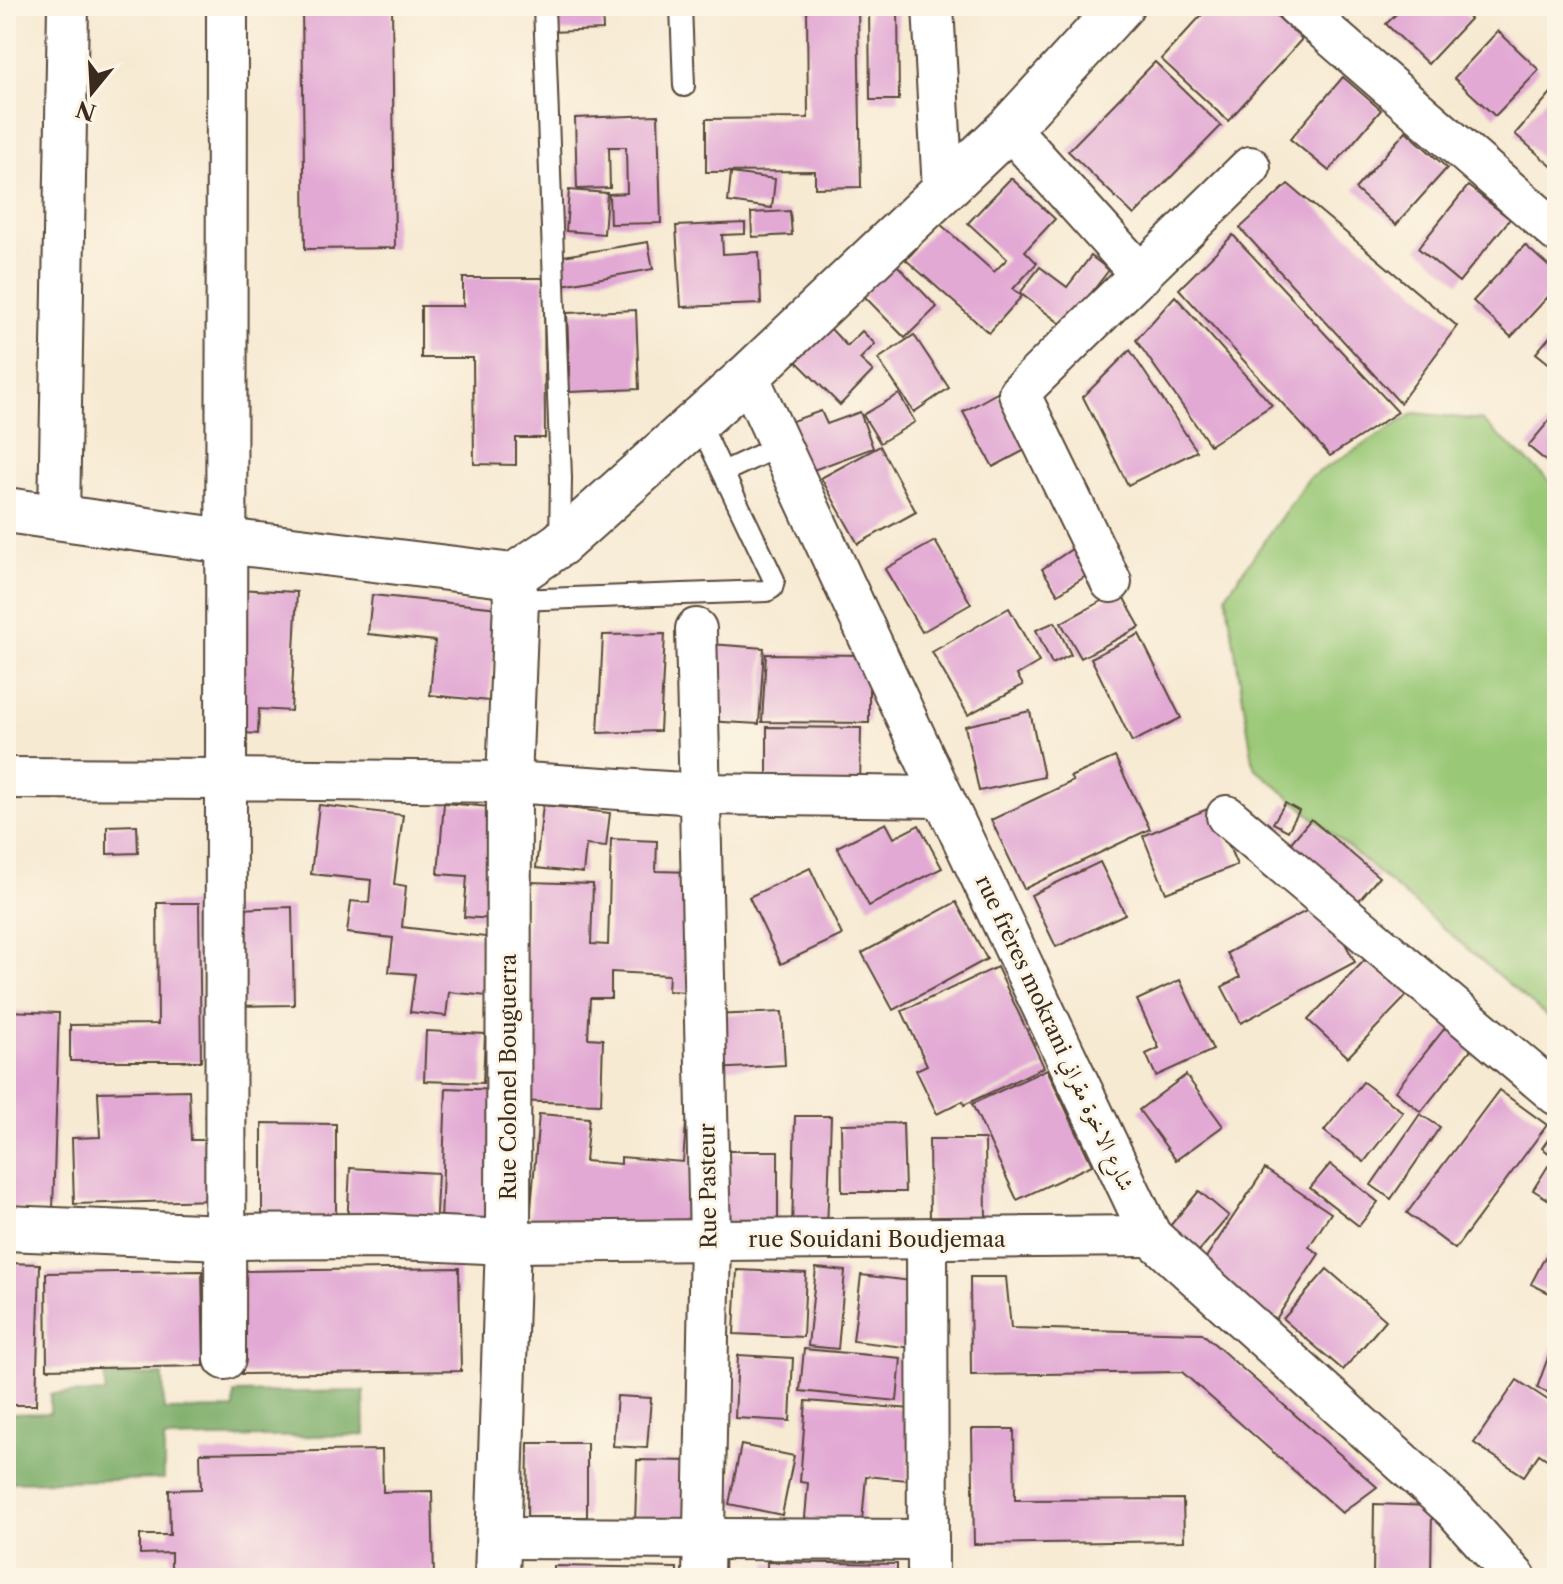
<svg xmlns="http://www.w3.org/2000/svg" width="1563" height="1584" font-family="'Libre Caslon Text',Amiri,serif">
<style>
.green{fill:#99c876;stroke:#6a794a;stroke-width:2}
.forest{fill:#7aac67;stroke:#5a6b42;stroke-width:2}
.building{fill:#e2a9d4}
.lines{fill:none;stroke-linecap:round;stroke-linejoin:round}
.lane-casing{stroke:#574739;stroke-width:24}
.street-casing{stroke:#574739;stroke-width:44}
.secondary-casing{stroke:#574739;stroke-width:48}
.lane{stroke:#fff;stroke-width:20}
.street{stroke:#fff;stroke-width:40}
.secondary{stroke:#fff;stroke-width:44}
.labels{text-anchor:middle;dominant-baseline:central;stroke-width:6;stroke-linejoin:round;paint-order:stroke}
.street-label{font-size:22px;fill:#3b2a1e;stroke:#fcf5e5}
</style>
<rect width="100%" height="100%" fill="#fcf5e5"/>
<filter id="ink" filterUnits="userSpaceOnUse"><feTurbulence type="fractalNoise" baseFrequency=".0125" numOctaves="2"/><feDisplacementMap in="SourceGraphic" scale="16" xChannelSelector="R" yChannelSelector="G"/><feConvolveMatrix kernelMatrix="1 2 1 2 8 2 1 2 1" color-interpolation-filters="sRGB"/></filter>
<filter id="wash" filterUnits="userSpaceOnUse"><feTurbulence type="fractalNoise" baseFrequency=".006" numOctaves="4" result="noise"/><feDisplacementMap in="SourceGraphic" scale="32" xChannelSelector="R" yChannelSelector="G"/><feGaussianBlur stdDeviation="1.8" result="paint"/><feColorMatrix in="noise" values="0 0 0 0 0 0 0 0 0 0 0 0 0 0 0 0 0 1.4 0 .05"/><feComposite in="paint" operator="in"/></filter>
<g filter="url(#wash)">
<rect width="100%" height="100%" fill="#f7ead3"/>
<polygon class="green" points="1415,413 1481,420 1557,487 1557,1025 1254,767 1226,595 1309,478"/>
<polygon class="forest" points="163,1375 164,1410 234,1409 234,1393 364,1391 365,1435 164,1439 164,1479 6,1482 6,1414 50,1413 50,1394 105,1393 105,1376"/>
<g id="blocks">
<g class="building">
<polygon points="302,6 392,6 395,248 305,249"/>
<polygon points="548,6 602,6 603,30 549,32"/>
<polygon points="807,6 858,6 861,187 815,188 815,171 706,172 706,119 808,118"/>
<polygon points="869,6 898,6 899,100 870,100"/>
<polygon points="1210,6 1266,6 1302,39 1228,121 1161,59"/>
<polygon points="1404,6 1456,6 1470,19 1428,64 1386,24"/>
<polygon points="1498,31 1539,70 1495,116 1454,78"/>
<polygon points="1155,62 1221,126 1134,215 1068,151"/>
<polygon points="1343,77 1381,110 1329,171 1290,139"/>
<polygon points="1557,86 1557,171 1515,134"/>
<polygon points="658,115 661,223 610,224 609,194 627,193 626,147 609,147 610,188 577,189 575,118"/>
<polygon points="1406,131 1447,168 1396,225 1355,189"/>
<polygon points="731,173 775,179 772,208 728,202"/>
<polygon points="1011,178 1055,219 1025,251 1037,263 1013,289 1022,296 989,333 906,260 939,223 994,272 1007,259 968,223"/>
<polygon points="1288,184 1457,326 1400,403 1240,228"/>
<polygon points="1468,186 1510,219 1459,282 1418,248"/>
<polygon points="569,190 607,193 604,234 566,231"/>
<polygon points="790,211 792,235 752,237 751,213"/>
<polygon points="745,223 745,234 722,235 723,254 759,252 761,304 681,307 676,226"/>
<polygon points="1233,235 1398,412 1330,456 1179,289"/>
<polygon points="648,242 653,269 562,285 557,257"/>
<polygon points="1525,245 1557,274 1557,287 1511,337 1473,301"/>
<polygon points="1091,256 1109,270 1065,327 1020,293 1040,267 1067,287"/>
<polygon points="896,264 937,307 905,338 863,295"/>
<polygon points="463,278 544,278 545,438 516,438 516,465 474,464 473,358 421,358 421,306 463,306"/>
<polygon points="1175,296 1272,405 1210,445 1136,340"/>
<polygon points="636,310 639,389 570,392 567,313"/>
<polygon points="829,327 847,346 862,331 875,344 860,359 873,371 840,405 795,360"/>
<polygon points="1557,328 1557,370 1536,353"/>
<polygon points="914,335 949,388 914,412 878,359"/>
<polygon points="1130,350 1197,451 1128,485 1083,397"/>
<polygon points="997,393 1027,449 993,467 963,412"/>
<polygon points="899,394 915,422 880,443 863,415"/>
<polygon points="821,411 827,424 860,412 873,448 808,472 789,422"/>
<polygon points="1554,415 1557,418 1557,470 1528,446"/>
<polygon points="880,446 916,512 858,544 821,478"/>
<polygon points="935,541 971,604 922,632 885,569"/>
<polygon points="1075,547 1092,572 1058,594 1042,569"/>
<polygon points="237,589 297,592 291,711 259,709 258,734 229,732"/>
<polygon points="1120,591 1140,627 1081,658 1061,623"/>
<polygon points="372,595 499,608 489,701 430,695 435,641 368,634"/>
<polygon points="1009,608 1039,662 1017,675 1023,685 968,715 932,652"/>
<polygon points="1055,622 1071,655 1052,664 1036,630"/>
<polygon points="665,634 660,731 598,733 603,635"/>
<polygon points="1139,634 1181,718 1132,742 1091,658"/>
<polygon points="710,644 764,648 759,724 706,721"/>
<polygon points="766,654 869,655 869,723 762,722"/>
<polygon points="1030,711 1044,777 979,791 965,726"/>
<polygon points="767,727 861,728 860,789 767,788"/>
<polygon points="1115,757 1150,829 1024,889 991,820 1073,781 1070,777"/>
<polygon points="444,803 503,808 494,919 464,917 467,876 438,874"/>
<polygon points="1285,803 1299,811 1288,831 1273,823"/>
<polygon points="319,805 403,815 394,884 406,886 402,927 494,938 487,996 449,992 446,1016 410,1012 415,974 389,972 393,938 347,933 351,901 369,903 371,880 311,874"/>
<polygon points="543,805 610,813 606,847 586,845 583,873 536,868"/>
<polygon points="1212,807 1237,865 1166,893 1143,836"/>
<polygon points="1311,819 1379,877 1356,904 1288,846"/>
<polygon points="886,823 894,838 919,825 942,868 869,906 837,847"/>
<polygon points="137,825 138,853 107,854 107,826"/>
<polygon points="611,839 657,841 656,871 693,872 689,992 668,991 669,975 611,972 611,998 590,998 588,1038 603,1039 601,1104 515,1101 530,882 593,884 591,944 608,945"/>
<polygon points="1100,862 1125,914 1056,947 1031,895"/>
<polygon points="810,868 842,935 781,964 749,897"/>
<polygon points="956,902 987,959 893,1010 862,953"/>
<polygon points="1323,902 1355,962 1241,1023 1222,987 1240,977 1227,953"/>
<polygon points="157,903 199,903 201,1061 70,1061 70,1025 158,1024"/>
<polygon points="292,907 294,1005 233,1006 231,909"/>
<polygon points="1376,948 1416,986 1348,1057 1308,1020"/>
<polygon points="997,967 1044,1067 964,1105 963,1101 937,1114 916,1070 927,1065 902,1011"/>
<polygon points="1180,980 1213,1050 1156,1076 1146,1054 1159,1048 1137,1000"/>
<polygon points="6,1011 59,1013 53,1210 6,1208"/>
<polygon points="782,1012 785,1065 714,1069 711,1015"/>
<polygon points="1449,1023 1476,1043 1421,1112 1395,1091"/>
<polygon points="426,1031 485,1034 483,1083 424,1081"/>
<polygon points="1047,1069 1092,1165 1017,1200 972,1104"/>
<polygon points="1186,1075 1223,1126 1176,1160 1139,1110"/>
<polygon points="1363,1082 1403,1112 1364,1162 1324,1131"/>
<polygon points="446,1088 500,1090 494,1225 441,1223"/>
<polygon points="189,1090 191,1140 212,1140 214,1200 74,1204 72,1138 100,1137 98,1092"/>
<polygon points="1499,1090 1547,1125 1455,1249 1407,1213"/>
<polygon points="539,1114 589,1118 585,1161 621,1164 621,1157 683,1162 686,1123 700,1124 691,1235 530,1221"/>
<polygon points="1420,1114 1440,1127 1391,1199 1371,1185"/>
<polygon points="795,1116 831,1116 827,1231 792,1230"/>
<polygon points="262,1123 336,1124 336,1225 262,1225"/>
<polygon points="903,1123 905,1192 842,1192 841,1124"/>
<polygon points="1557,1127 1557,1159 1542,1148"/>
<polygon points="929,1139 985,1139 986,1220 930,1221"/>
<rect x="720" y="1151" width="58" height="81"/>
<polygon points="1330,1164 1378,1202 1359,1226 1310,1188"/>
<polygon points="1548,1166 1557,1171 1557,1205 1533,1190"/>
<polygon points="350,1168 438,1173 435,1231 347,1227"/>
<polygon points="1265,1169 1331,1213 1309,1247 1319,1254 1276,1319 1199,1268"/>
<polygon points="1199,1191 1229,1216 1194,1257 1165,1232"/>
<polygon points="1545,1257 1557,1263 1557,1287 1553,1295 1531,1284"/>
<polygon points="6,1263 40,1264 36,1405 6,1405"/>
<polygon points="459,1268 461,1371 242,1374 240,1271"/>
<polygon points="816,1268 845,1271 838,1349 808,1346"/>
<polygon points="1327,1269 1386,1320 1343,1370 1283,1319"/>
<polygon points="737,1270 806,1273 803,1337 734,1334"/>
<polygon points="202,1271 204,1366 47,1369 46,1273"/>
<polygon points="861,1275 920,1282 912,1348 853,1341"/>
<polygon points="970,1277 1006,1277 1011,1328 1202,1333 1377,1487 1342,1513 1182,1372 971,1375"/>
<polygon points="1554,1341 1557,1342 1557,1396 1537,1388"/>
<polygon points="804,1349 901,1358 897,1401 800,1391"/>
<polygon points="738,1355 793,1358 790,1421 735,1418"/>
<polygon points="1517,1380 1557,1406 1557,1466 1539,1454 1524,1476 1474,1443"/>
<polygon points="617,1396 651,1398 647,1448 613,1446"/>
<polygon points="806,1401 912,1409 907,1480 866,1476 861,1533 804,1529 808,1483 800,1482"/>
<polygon points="972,1429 1014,1429 1015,1500 1183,1499 1184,1541 974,1544"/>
<polygon points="528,1443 587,1443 587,1517 527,1517"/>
<polygon points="741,1445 794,1456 782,1515 729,1504"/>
<polygon points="382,1450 383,1492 432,1491 434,1578 171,1578 171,1553 140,1554 140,1535 170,1535 169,1490 201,1489 200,1453"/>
<polygon points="637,1460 693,1461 691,1527 635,1525"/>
<polygon points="1374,1504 1432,1506 1431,1578 1373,1578"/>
<polygon points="767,1562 897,1564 897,1578 767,1578"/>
<polygon points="554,1566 677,1568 677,1578 554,1578"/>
</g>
</g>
</g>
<g filter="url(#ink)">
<use href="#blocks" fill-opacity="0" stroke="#574739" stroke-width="2"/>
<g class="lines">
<defs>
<g id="lane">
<polyline points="544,6 561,478 560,540"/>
<polyline points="681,6 684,86"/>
<polyline points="723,472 781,445"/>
<polyline points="516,600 767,591 772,588 774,580 698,420"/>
</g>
<g id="street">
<polyline points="933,6 943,191"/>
<polyline points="1297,6 1557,232"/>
<polyline points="1009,128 1141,275"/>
<polyline points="748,376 943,797 1151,1236 1455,1510 1516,1578"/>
<polyline points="59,517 68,6"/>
<polyline points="1111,582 1019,393 1250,167"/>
<polyline points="696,629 710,1240 703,1578"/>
<polyline points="6,778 226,779 227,6"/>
<polyline points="1227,816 1557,1095"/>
<polyline points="927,1240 928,1578"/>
<polyline points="508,1242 1151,1236"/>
<polyline points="225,1359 226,779 509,782 699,794 943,797"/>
<polyline points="498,1538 928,1540"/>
</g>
<g id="secondary">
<polyline points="6,510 225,541 513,576 560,544 748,376 1009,128 1121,6"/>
<polyline points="6,1228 224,1237 376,1236 508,1242"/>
<polyline points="497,1578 508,1242 509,782 516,600 513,576"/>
</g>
</defs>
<use href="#lane" class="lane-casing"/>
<use href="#street" class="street-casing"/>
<use href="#secondary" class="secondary-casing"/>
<use href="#lane" class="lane"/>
<use href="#street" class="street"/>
<use href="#secondary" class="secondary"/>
</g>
</g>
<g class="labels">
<g class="street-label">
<text transform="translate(1055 1033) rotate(65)">rue frères mokrani شارع الاخوة مقراني</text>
<text transform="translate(508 1077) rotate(-90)">Rue Colonel Bouguerra</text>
<text transform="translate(708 1186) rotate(-91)">Rue Pasteur</text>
<text x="877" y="1239">rue Souidani Boudjemaa</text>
</g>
</g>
<rect width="1563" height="1584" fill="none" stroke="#fcf5e5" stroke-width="32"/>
<g transform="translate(92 92) rotate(198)" stroke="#fcf5e5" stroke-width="6" paint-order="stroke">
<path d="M0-6L14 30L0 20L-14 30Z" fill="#3b2a1e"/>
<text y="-12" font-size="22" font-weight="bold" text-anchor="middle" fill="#3b2a1e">N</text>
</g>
</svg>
